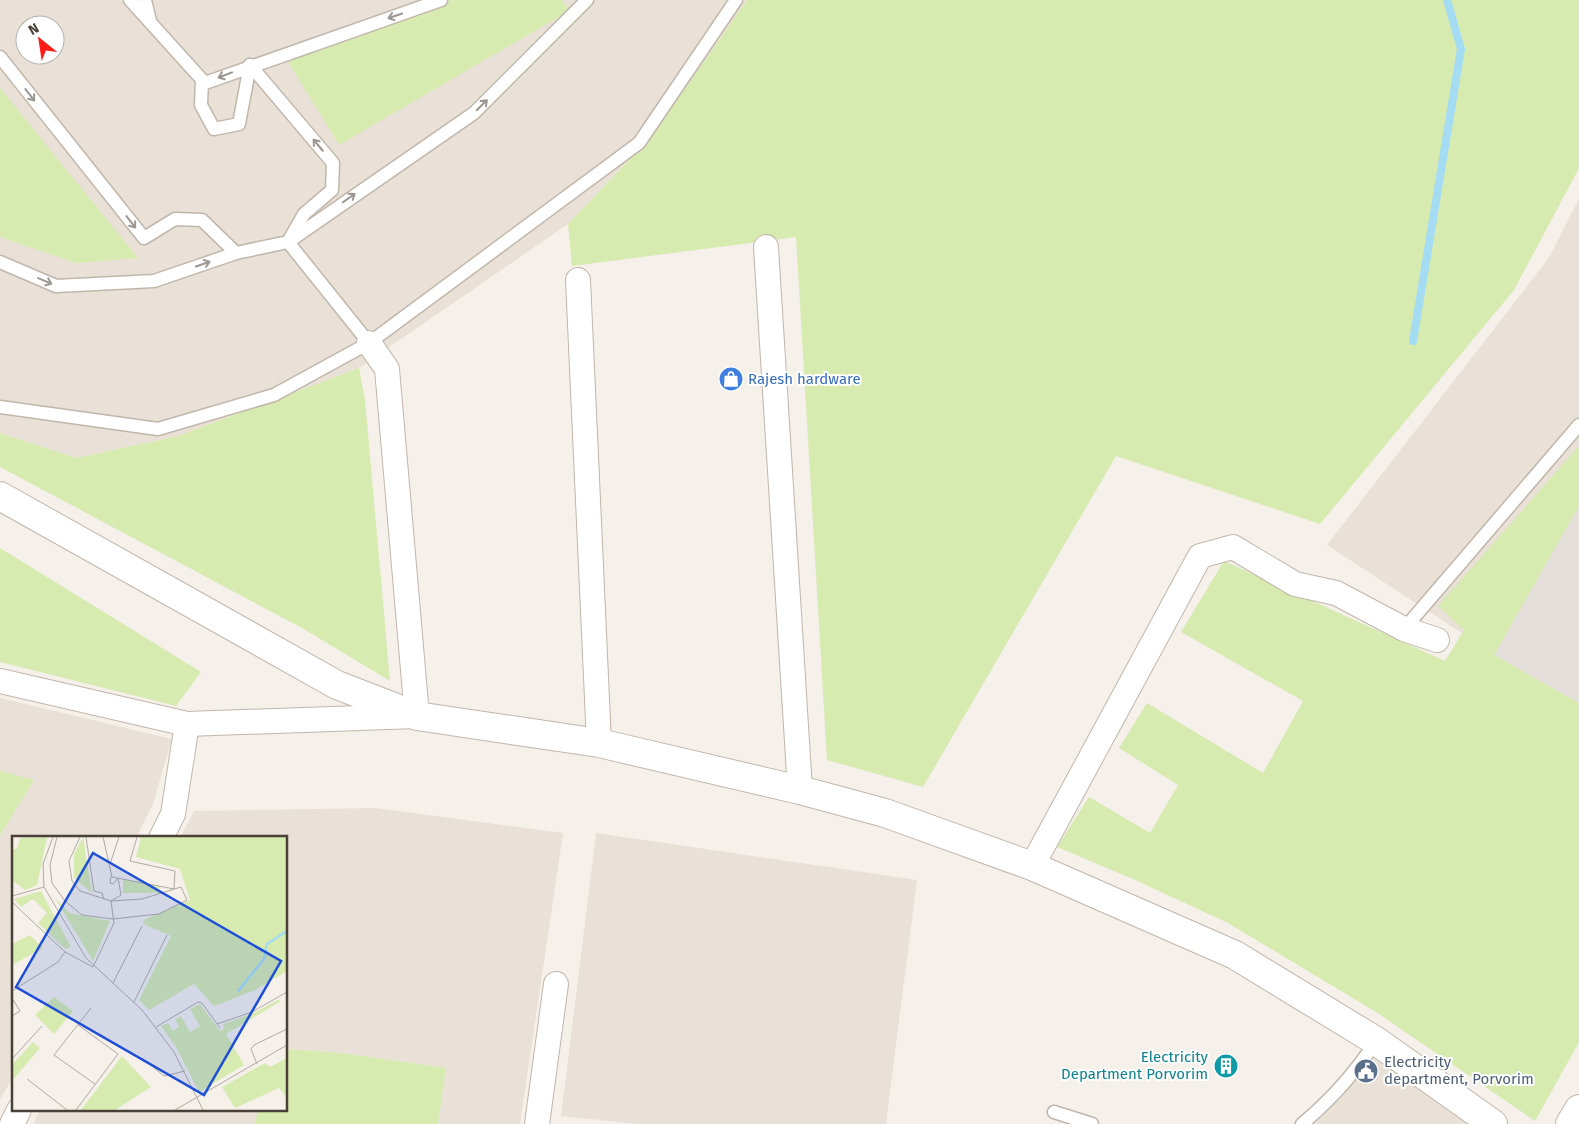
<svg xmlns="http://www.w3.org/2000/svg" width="1579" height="1124" font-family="'Fira Sans',sans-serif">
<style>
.residential{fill:#e9e1d7;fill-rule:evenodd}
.industrial{fill:#e4dfda}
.green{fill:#d7eab0}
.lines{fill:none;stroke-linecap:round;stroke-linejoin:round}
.stream{stroke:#a4dcf3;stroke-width:8}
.service-casing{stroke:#c1b6ab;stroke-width:15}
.minor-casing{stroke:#c1b6ab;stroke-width:26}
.tertiary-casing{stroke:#c1b6ab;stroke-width:30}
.service{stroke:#fff;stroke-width:12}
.minor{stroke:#fff;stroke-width:24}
.tertiary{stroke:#fff;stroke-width:28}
.oneway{stroke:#9b9691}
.labels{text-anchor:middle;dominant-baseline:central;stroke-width:4;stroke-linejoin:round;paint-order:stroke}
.shop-label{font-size:15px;fill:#366cbe;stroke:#fff;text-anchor:start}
.culture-label{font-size:15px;fill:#0d838f;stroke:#fff;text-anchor:end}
.service-label{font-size:15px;fill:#4e5e75;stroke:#fff;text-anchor:start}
.inset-river{fill:none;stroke:#a4dcf3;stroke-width:2.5}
.inset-road{fill:none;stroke:#b0aaa2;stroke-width:1}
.view{fill:#1d4ed8;fill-opacity:0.15;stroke:#1d4ed8;stroke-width:2.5}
.inset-edge{fill:none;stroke:#494037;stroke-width:2.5}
</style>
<rect width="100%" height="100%" fill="#f5f0e9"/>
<g class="residential">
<path d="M0,0H747L652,136L568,224L359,368L178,436L76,458L0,433ZM25,25H55V55H25Z"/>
<polygon points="1579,199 1579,516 1501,659 1327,545 1548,259"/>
<polygon points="0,698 172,739 153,804 136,838 14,838 14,1075 0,1100 0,835 33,781 0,771"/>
<polygon points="376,808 563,833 520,1124 438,1124 446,1068 342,1053 286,1049 286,838 180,838 194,811"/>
<polygon points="596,833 917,880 886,1124 637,1124 561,1116"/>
<polygon points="1364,1051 1470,1124 1315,1124"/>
<polygon points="40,1110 258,1110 254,1124 33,1124"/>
</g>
<polygon class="industrial" points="1579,506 1579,703 1494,655"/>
<g class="green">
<polygon points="449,0 562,0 569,11 339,145 285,57"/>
<polygon points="747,0 1579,0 1579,168 1514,290 1320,524 1116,456 923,787 827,760 796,237 572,266 568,224 652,136"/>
<polygon points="0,88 138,258 76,263 0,237"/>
<polygon points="359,368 365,400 390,681 302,628 0,467 0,433 76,458 178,436"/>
<polygon points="1579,446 1579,506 1494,655 1579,703 1579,1042 1535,1121 1376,1012 1228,923 1133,879 1057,847 1089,797 1150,833 1178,785 1119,748 1147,703 1263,773 1303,701 1181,632 1224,561 1445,661 1464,630 1438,606"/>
<polygon points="0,548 201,672 176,706 0,662"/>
<polygon points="0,771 34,780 0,835"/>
<polygon points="286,1049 342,1053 446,1068 438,1124 254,1124 258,1110 286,1110"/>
</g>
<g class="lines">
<polyline class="stream" points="1413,341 1461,49 1447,0"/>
<defs>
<g id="service">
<polyline points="130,0 205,83 441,0"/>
<polyline points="145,0 150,21"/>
<polyline points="0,57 144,238 175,219 202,220 236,253"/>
<polyline points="250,65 333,163 332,190 304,214 288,242 369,343"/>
<polyline points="202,80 201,105 214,129 239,124 250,65"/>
<polyline points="0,262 56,286 154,281 236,253 288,242 474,113 587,0"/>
<polyline points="0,407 158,429 274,395 369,343 639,143 736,0"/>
<polyline points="1404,629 1579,425"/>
<polyline points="1054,1112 1092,1124"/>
<path d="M1302,1124C1332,1099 1355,1073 1376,1041"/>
</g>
<g id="minor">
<polyline points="766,247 800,790"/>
<polyline points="578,280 599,743"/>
<polyline points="0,681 187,724 417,716 387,369 369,343"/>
<polyline points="161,838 173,814 187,724"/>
<polyline points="1032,866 1200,556 1233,547 1295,584 1336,593 1404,629 1437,640"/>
<polyline points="12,1124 19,1110"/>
<polyline points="537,1124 556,984"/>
</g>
<g id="tertiary">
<polyline points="0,496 337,685 417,716 599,743 800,790 885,813 1032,866 1235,955 1376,1041 1493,1124"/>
<polyline points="1570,1124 1579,1109"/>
</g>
</defs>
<use href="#service" class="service-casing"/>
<use href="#minor" class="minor-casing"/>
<use href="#tertiary" class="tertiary-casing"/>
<use href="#service" class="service"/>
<use href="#minor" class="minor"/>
<use href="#tertiary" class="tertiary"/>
</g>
<defs><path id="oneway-shaft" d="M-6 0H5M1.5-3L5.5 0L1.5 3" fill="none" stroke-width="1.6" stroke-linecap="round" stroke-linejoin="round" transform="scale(1.25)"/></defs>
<g class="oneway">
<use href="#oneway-shaft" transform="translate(395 16) rotate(161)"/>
<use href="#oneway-shaft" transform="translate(225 75) rotate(159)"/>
<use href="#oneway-shaft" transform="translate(30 95) rotate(52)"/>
<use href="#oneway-shaft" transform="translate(482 105) rotate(-45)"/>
<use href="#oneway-shaft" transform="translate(318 145) rotate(-130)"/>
<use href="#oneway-shaft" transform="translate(349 198) rotate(-35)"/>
<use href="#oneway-shaft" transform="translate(131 222) rotate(52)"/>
<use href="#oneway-shaft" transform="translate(203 264) rotate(-19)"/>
<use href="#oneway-shaft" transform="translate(45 281) rotate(23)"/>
</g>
<defs>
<symbol id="shop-disc" viewBox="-11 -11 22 22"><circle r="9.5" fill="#3f7fe0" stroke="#fff"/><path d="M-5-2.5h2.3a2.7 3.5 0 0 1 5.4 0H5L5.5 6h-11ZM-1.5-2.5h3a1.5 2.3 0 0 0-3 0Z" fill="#fff"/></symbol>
<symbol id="building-disc" viewBox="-11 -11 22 22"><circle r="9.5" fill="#0f9aa8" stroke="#fff"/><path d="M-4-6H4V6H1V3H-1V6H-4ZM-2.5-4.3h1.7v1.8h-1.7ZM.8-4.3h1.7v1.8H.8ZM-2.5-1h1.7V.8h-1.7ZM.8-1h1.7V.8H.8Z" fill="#fff"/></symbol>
<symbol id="civic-disc" viewBox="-11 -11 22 22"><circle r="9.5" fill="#5c6f8a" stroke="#fff"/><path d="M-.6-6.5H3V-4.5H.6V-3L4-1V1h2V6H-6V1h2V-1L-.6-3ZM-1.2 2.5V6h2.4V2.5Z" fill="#fff"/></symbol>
</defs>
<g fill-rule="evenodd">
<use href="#shop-disc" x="717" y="365" width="28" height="28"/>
<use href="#building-disc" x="1212" y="1052" width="28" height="28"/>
<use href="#civic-disc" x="1352" y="1057" width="28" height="28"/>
</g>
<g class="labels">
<g class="shop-label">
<text x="748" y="379">Rajesh hardware</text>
</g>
<g class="culture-label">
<text x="1208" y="1057">Electricity<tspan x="1208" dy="17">Department Porvorim</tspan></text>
</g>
<g class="service-label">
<text x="1384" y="1062">Electricity<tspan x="1384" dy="17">department, Porvorim</tspan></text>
</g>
</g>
<g transform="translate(12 836)">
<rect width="275" height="275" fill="#f5f0e9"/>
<path d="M35,1L25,49L13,54L0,44V13H5L8,2ZM71,1L80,57L62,42V18ZM129,1H275V135L241,155L202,170L182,148L137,174L127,164L159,100L131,88L133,83L178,64L168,33L124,21ZM111,43L147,50L148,57H111ZM29,55L59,111L53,113L26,87L35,77L21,63L9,71L2,63ZM43,62L58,77L98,85L81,125ZM18,99L31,112L0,129V108ZM42,161L61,175L42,198L23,179ZM266,164L269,165L214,198L232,229L187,256L164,211L149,190L156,187L161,195L167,191L163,183L169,180L178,196L188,190L178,173L188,168L208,195L212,193L211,188L242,177ZM21,206L28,212L0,245V229ZM110,220L139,251L103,274H69ZM275,222V262L267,252L223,272L210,251L253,227L258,231Z" fill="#d7eab0"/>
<path class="inset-river" d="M226,155L252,123L255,108L275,95"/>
<path class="inset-road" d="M41,1L31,28L32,51L74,122L130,174L162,216L191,274M45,1L38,29L40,47L53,65L70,79L101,83L147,78L175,64L169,51L130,63L99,65L68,55L60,45L57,25L68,1M74,1L82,55L90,57L92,63M91,1L100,41L162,53M125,1L118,25L163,35L162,53M98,28L107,1M99,40L98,47L101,48L106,42M0,60L32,51M0,66L53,116L81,131L102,87L99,65L109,59L106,42M101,147L130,90M0,155L46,126L53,116M0,162L8,175L0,180M122,166L155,99M79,172L42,219L83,248M205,188L240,176L275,156M144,191L186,166L190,167L208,192M130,222L152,240L173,235M0,223L30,190M245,228L239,213L242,209L275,193M15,243L55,274M64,274L106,218L66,189M163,274L275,209"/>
<path class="view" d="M81,17L269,125L192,259L4,151Z"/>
<rect width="275" height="275" class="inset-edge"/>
</g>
<g transform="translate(40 40) rotate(330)"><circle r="24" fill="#ffffff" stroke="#b6b3af"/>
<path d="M0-4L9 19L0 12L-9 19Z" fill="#ff1c16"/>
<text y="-8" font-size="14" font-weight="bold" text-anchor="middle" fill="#494037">N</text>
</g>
</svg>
